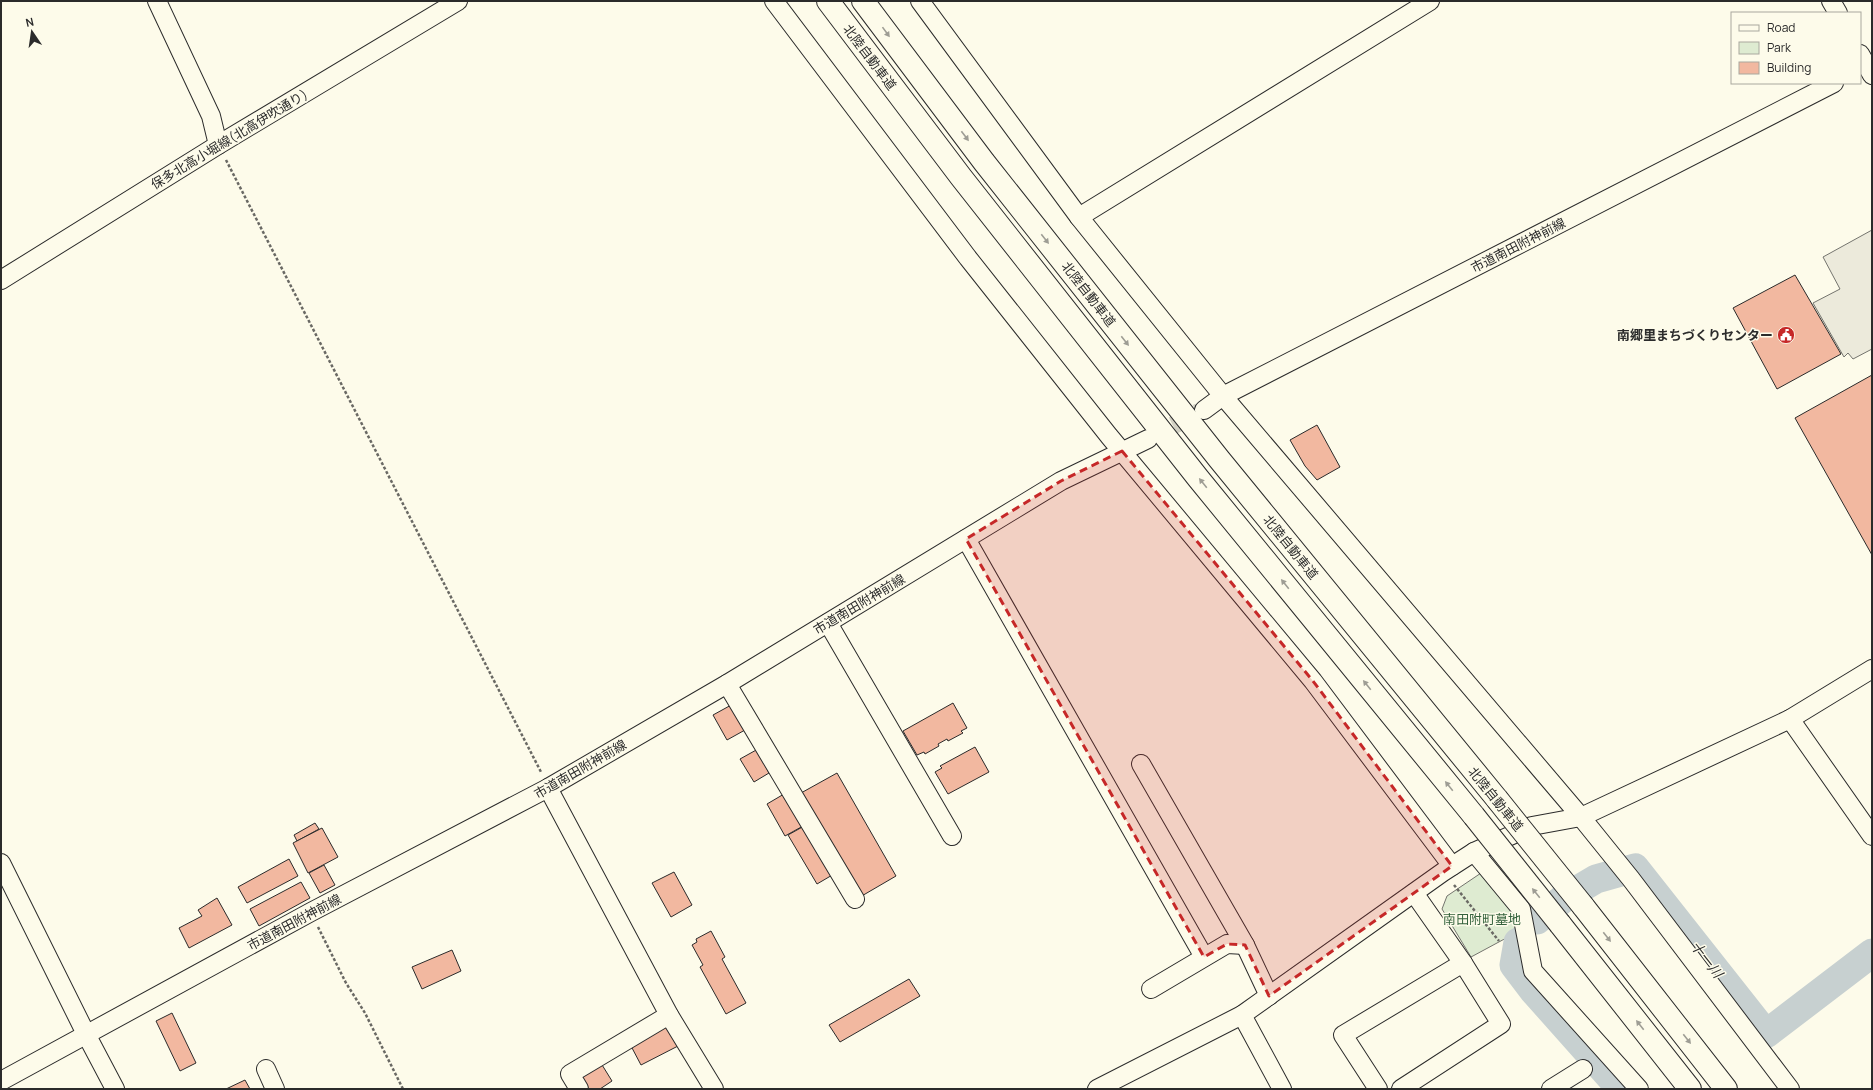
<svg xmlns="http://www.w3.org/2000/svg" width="1873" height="1090" font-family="Manrope,'Noto Sans JP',sans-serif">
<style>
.green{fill:#deebd1;stroke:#74746e}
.parking{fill:#eceadb;stroke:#74746e}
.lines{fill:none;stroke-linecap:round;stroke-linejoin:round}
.river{stroke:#c7d0d0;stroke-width:29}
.building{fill:#f2b8a0;stroke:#2b2b2b}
.minor-tunnel{stroke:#d3d1c4;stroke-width:18;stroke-dasharray:18 9;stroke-linecap:butt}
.minor-casing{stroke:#2b2b2b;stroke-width:20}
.highway-casing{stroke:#2b2b2b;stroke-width:24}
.path{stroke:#6a6964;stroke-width:2.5;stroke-dasharray:3 2;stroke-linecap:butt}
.minor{stroke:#fdfbea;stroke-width:18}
.highway{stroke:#fdfbea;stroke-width:22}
.highway-bridge-casing{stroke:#2b2b2b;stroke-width:24;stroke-linecap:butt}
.highway-bridge{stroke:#fdfbea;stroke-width:22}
.oneway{fill:#9e9d94}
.marked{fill:#c62828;fill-opacity:0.2;stroke:#c62828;stroke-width:3;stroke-dasharray:8 5;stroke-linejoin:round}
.labels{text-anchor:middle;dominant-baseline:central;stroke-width:3;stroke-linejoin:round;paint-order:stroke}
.street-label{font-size:13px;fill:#2b2b2b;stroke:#fdfbea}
.poi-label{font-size:13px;font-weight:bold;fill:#2b2b2b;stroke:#fdfbea;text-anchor:end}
.park-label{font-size:13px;fill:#34623c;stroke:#fdfbea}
.water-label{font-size:14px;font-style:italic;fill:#2b2b2b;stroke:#fdfbea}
</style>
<rect width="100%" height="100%" fill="#fdfbea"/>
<polygon class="green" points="1484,871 1523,929 1471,957 1442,909 1447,896"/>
<polygon class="parking" points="1872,230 1872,349 1853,359 1848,353 1844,357 1813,303 1840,289 1823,257"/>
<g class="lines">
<g class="river">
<polyline points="1537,920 1564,898 1596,879 1635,868 1766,1034 1872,953"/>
<polyline points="1518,942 1514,965 1533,990 1621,1089"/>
</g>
</g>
<g class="building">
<polygon points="1795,275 1841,354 1777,389 1733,308"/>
<polygon points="1872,375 1872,555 1795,418"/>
<polygon points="1317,425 1340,467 1317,480 1305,466 1290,440"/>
<polygon points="953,703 967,728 961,731 963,733 948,741 947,739 938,744 939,746 925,754 924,752 917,755 903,731"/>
<polygon points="733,704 745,730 727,740 713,715"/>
<polygon points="975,747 989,772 948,794 935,772 942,768 940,766"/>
<polygon points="758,749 766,762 764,763 769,773 754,782 740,759"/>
<polygon points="837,773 896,876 860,897 801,793"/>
<polygon points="784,794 803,826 785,836 767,804"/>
<polygon points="315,823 319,829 297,841 294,835"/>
<polygon points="806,825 834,874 817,884 788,835"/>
<polygon points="322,828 338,857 308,873 293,843"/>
<polygon points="289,859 298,876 247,903 238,887"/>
<polygon points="324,865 335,885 320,893 309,873"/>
<polygon points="674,872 692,905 671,917 652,883"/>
<polygon points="301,882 310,898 259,926 250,909"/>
<polygon points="217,898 232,925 189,948 179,928 202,916 198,910"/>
<polygon points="711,931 725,957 722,959 746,1003 726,1014 700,967 703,965 692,945 697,942 696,939"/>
<polygon points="452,950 461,971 422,989 412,967"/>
<polygon points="909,979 920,996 840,1042 829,1025"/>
<polygon points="172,1013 196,1063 180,1071 156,1021"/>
<polygon points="666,1023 678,1046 641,1065 631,1046"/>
<polygon points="599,1060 612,1081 600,1089 585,1089 576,1075"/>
<polygon points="245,1080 250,1089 226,1089"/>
</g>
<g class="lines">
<polyline class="minor-tunnel" points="1149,438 1199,412"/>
<defs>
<g id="minor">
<polyline points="157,1 211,116 218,145"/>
<polyline points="774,1 968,258 1109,436 1313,681 1452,866"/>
<polyline points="920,1 1079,217 1223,396 1581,817 1631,879 1790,1089"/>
<polyline points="1831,1 1838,13"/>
<polyline points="1860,54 1872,75"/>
<polyline points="1079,217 1430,1"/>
<polyline points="1,280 218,145 458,1"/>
<polyline points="1204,410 1223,396 1834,83"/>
<polyline points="966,539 1204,957"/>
<polyline points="828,623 952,836"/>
<polyline points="727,684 855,899"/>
<polyline points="1790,719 1872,836"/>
<polyline points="1141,764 1245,945 1269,996"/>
<polyline points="548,788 669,1015 714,1089"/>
<polyline points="1474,852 1521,909 1533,971 1639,1089"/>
<polyline points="1,863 86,1034 115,1089"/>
<polyline points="1151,989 1227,944 1245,945"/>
<polyline points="1242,1015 1282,1089"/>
<polyline points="266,1069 275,1089"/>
<polyline points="1,1081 311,912 548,788 727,684 1061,481 1148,439"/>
<polyline points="579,1089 570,1074 669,1015"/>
<polyline points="1097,1089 1242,1015 1443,872 1474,852 1532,826 1581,817 1790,719 1872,669"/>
<polyline points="1378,1089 1343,1035 1463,963"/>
<polyline points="1401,1089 1501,1024 1463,963 1414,893"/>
<polyline points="1551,1089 1583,1069"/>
</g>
<g id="highway">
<polyline points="828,1 961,177 1198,478 1474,816"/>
<polyline points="863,1 984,162 1219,459 1497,799"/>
<polyline points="1583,906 1726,1089"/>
<polyline points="1560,924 1690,1089"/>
</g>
</defs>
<use href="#minor" class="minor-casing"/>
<use href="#highway" class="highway-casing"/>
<g class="path">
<polyline points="226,160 541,772"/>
<polyline points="1454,885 1499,941"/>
<polyline points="318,927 346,983 365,1013 403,1089"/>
</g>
<use href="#minor" class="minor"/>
<use href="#highway" class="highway"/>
<defs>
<g id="highway-bridge">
<polyline points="1497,799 1583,906"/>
<polyline points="1474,816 1560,924"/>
</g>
</defs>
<use href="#highway-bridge" class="highway-bridge-casing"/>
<use href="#highway-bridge" class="highway-bridge"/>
</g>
<defs><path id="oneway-solid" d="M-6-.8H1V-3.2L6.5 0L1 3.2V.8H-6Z"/></defs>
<g class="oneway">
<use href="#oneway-solid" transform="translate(886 32) rotate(54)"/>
<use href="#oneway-solid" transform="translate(965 136) rotate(53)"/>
<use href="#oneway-solid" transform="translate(1045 239) rotate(52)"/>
<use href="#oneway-solid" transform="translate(1125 341) rotate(52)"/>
<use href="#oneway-solid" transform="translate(1203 483) rotate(-129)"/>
<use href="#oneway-solid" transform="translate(1285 584) rotate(-129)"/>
<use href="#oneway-solid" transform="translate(1367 685) rotate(-129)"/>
<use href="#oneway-solid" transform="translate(1449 786) rotate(-129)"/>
<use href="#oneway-solid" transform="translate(1536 893) rotate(-129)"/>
<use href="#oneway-solid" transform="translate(1607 937) rotate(52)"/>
<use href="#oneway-solid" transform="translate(1640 1025) rotate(-128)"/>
<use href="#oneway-solid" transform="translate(1687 1039) rotate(52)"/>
</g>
<path class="marked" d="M1122,451L1313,681L1452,866L1269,996L1245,945L1227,944L1204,957L966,539L1061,481Z"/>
<defs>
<symbol id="civic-disc" viewBox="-11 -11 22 22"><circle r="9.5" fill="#c62828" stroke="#fdfbea"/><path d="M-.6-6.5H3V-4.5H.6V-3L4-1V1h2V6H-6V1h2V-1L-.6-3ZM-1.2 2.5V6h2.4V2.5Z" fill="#fff"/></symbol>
</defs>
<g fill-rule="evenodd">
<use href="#civic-disc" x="1776" y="325" width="20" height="20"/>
</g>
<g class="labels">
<g class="street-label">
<text transform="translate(870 57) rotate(53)">北陸自動車道</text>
<text transform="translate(229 139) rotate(-31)">保多北高小堀線(北高伊吹通り)</text>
<text transform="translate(1518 245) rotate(-27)">市道南田附神前線</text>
<text transform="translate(1089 294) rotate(52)">北陸自動車道</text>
<text transform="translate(1291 547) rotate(51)">北陸自動車道</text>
<text transform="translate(859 604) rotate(-31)">市道南田附神前線</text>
<text transform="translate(580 769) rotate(-30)">市道南田附神前線</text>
<text transform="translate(1496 799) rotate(51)">北陸自動車道</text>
<text transform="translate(294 922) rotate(-28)">市道南田附神前線</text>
</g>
<g class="poi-label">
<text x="1773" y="335">南郷里まちづくりセンター</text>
</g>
<g class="park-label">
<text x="1482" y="919">南田附町墓地</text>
</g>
<g class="water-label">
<text transform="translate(1707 959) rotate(52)">十一川</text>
</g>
</g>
<rect width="1873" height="1090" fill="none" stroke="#2b2b2b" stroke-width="4"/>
<rect x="1731" y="12" width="130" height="72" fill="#fdfbea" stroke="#a9a89e"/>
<rect x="1739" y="25" width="20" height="6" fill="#fdfbea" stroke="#a9a89e"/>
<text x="1767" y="32" font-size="12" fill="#2b2b2b">Road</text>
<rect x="1739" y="42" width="20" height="12" fill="#deebd1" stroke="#a9a89e"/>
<text x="1767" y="52" font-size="12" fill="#2b2b2b">Park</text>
<rect x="1739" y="62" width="20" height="12" fill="#f2b8a0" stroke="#a9a89e"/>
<text x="1767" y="72" font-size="12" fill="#2b2b2b">Building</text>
<g transform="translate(32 32) rotate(347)" stroke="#fdfbea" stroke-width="3" paint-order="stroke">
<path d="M0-3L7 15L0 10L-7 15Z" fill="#2b2b2b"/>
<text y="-6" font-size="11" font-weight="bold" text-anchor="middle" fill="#2b2b2b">N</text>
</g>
</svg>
